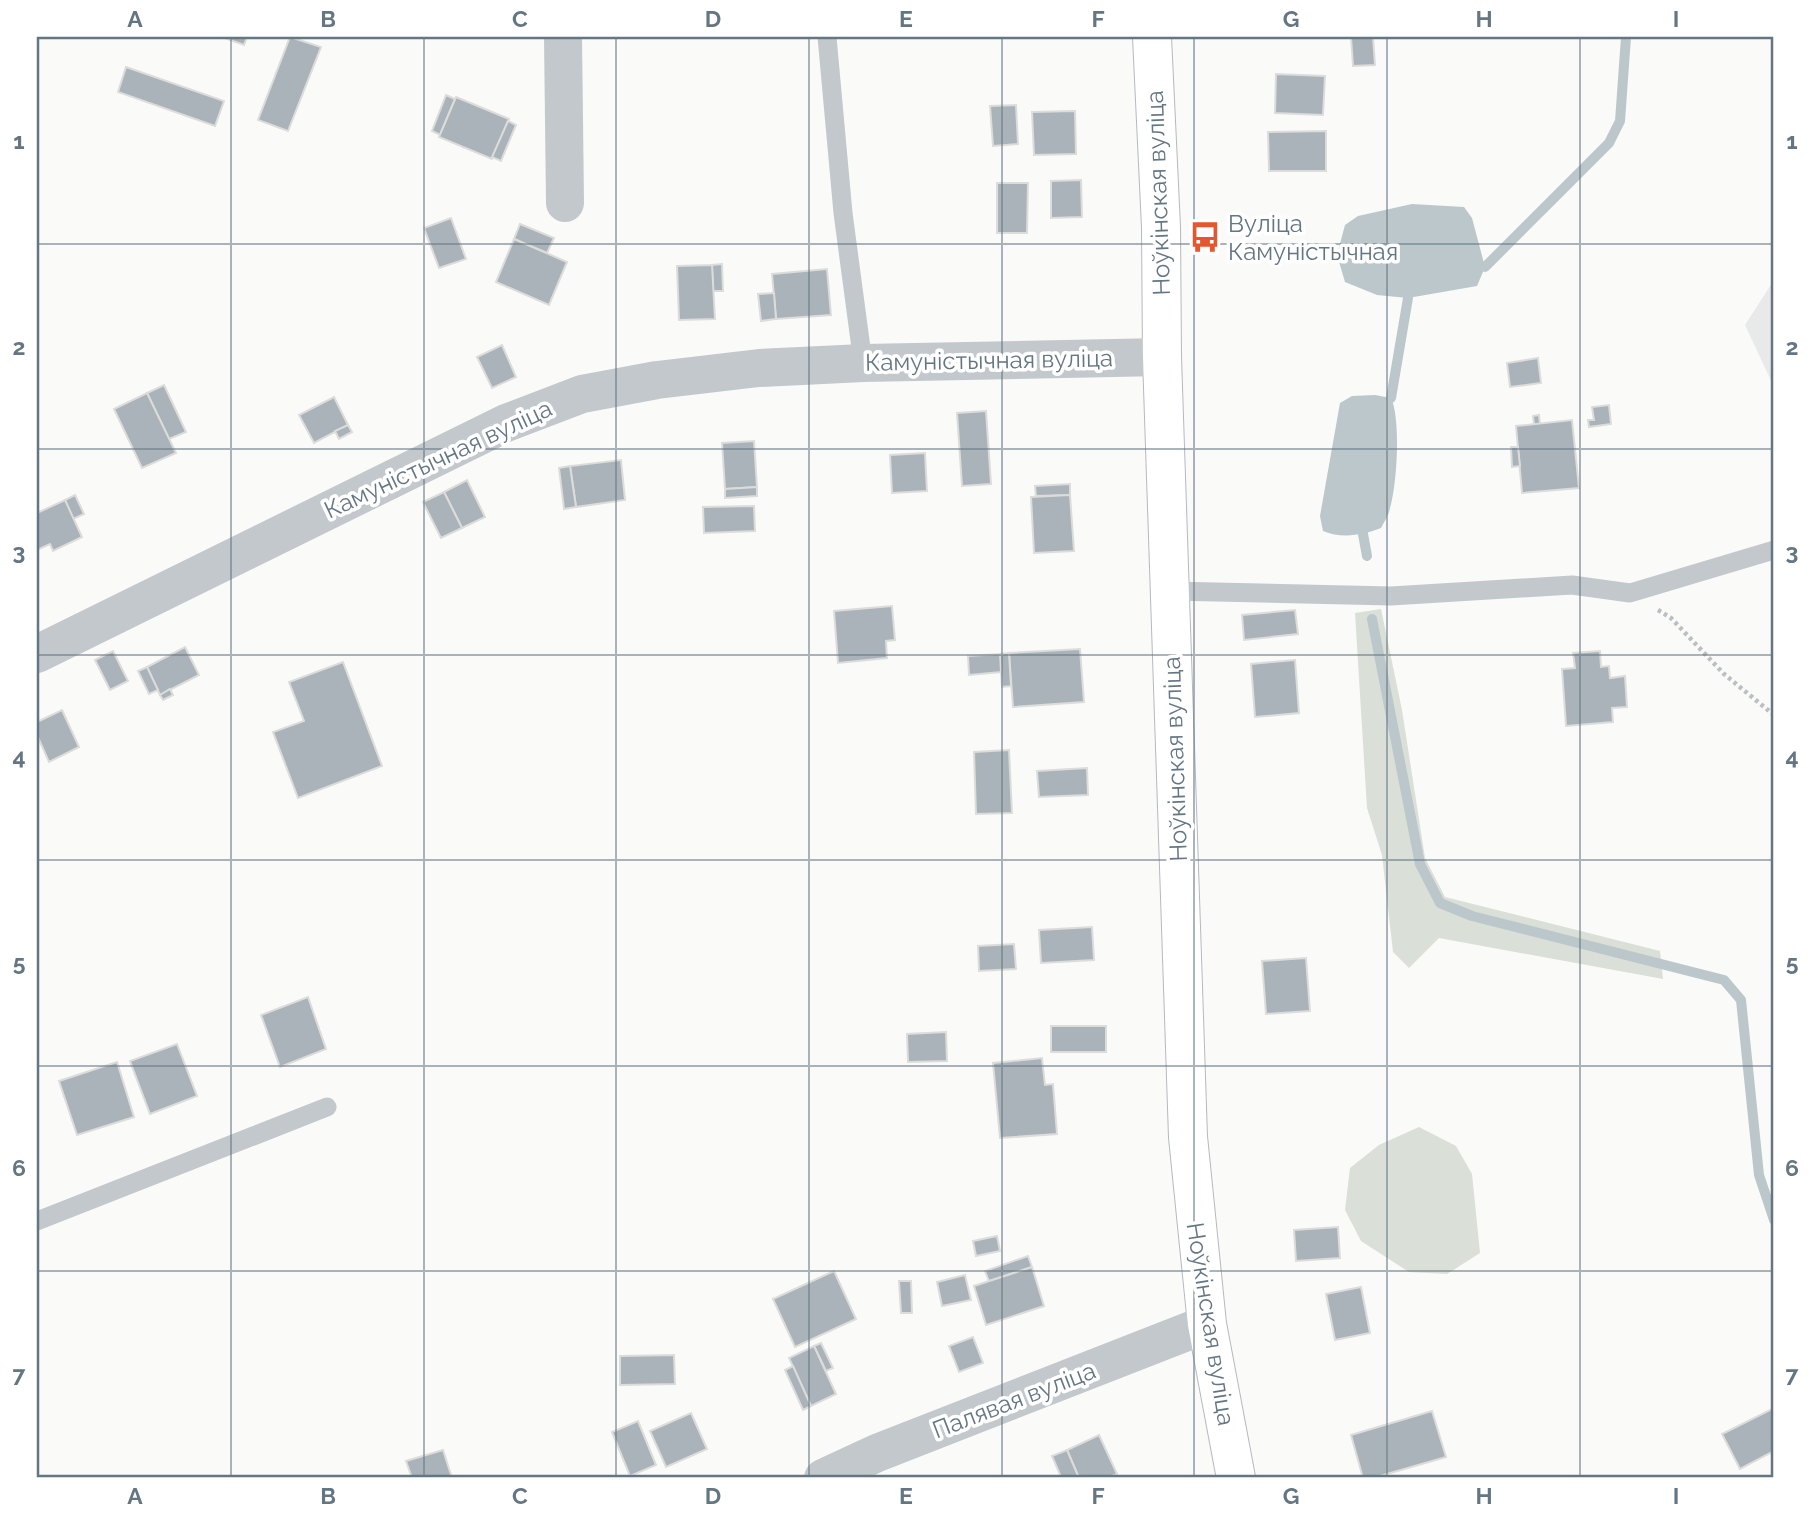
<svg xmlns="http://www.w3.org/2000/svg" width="1811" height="1515" font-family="Raleway,sans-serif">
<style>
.built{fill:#e8e9e9}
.green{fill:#dadfd7}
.water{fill:#bbc7cb}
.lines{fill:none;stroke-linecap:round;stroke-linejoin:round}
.stream{stroke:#bbc7cb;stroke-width:10}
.building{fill:#aab3b9;stroke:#dcdcda;stroke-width:2}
.secondary-casing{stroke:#b3babf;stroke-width:40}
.path{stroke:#bbbfc2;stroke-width:4.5;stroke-dasharray:3.5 3.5;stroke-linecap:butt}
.service{stroke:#c3c8cc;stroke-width:19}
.minor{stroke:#c3c8cc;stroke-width:38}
.secondary{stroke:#fff;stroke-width:38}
.grid{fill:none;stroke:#657683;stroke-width:2;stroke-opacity:0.55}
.labels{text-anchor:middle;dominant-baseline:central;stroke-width:7;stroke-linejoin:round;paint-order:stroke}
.street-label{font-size:24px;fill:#657683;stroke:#fff}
.poi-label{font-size:24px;fill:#657683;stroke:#fff;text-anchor:start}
.neatline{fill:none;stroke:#657683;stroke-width:2.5}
.grid-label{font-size:23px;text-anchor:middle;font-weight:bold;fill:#657683}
</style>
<rect width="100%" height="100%" fill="#fafaf8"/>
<polygon class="built" points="1774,280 1774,387 1745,325"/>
<g class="green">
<polygon points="1381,609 1402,710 1425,858 1445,897 1660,951 1663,979 1439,938 1409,968 1393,952 1382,855 1367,808 1355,613"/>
<polygon points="1419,1127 1456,1146 1472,1174 1480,1253 1447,1274 1409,1272 1361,1241 1345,1210 1350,1168 1379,1145"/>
</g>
<g class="water">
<polygon points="1412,204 1464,207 1472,218 1485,267 1477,286 1408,298 1377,295 1345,282 1337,255 1345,225 1358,216"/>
<path d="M1375,395L1391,398C1401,419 1397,485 1390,508C1389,515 1384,522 1381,528C1363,535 1342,539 1323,531L1320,516L1340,403L1352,396Z"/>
</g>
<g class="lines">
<g class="stream">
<polyline points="1485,267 1609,143 1620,121 1626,37"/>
<polyline points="1391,398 1408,298"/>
<polyline points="1363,534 1367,556"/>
<polyline points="1372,619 1420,864 1440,903 1472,916 1724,980 1741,1000 1759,1175 1774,1220"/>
</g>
</g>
<g class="building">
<polygon points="222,37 247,37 244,45"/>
<polygon points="290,37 321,47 288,131 258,120"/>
<polygon points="1351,37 1373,37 1375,65 1353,66"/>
<polygon points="126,67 224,101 215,126 118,92"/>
<polygon points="1276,74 1325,76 1323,115 1275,113"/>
<polygon points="446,95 455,99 440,135 432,131"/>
<polygon points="456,97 509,119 492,159 439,137"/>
<polygon points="1016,105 1018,144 993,146 990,106"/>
<polygon points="1075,111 1076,154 1034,155 1032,112"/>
<polygon points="508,121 516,125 501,161 492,157"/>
<polygon points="1326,131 1326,171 1269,171 1268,132"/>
<polygon points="1081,180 1082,217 1051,218 1051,181"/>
<polygon points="997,183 1028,183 1027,233 997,233"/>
<polygon points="451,218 466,259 439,268 424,228"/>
<polygon points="520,224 554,238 547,253 514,239"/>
<polygon points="514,239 567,262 549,305 496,282"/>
<polygon points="722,264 723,291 713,291 712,265"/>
<polygon points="712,265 715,319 679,320 677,266"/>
<polygon points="827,269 831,315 776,319 772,274"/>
<polygon points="774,293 776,319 761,321 758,294"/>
<polygon points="502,345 516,377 492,388 477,357"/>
<polygon points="1538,358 1541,383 1510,387 1507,363"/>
<polygon points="164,385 186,432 169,439 147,393"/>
<polygon points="147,393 176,453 142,468 114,409"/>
<polygon points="334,397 348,425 314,443 299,415"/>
<polygon points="1609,405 1611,424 1589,427 1588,420 1594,420 1592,407"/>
<polygon points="986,411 991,484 962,486 957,413"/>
<polygon points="1539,415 1540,424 1534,424 1533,416"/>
<polygon points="1572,420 1579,488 1522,493 1516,426"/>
<polygon points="348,425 352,432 339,439 335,431"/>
<polygon points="754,441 757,487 725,489 722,443"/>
<polygon points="1511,447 1518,447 1520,466 1512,467"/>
<polygon points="925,453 927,491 892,493 890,455"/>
<polygon points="621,460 625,500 576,507 570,466"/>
<polygon points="570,466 576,507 564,509 559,468"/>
<polygon points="467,480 485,517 462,528 444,492"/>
<polygon points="1070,484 1070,495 1036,496 1035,486"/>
<polygon points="757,487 757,496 725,498 725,489"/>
<polygon points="444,492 462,528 441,538 423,502"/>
<polygon points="75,495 84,514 73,519 65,500"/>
<polygon points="1070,495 1074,551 1034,553 1031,497"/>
<polygon points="65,500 82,537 53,551 50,544 37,550 37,513"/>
<polygon points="754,506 755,531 704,533 703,507"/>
<polygon points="892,606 895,640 886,641 887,658 838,663 834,611"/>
<polygon points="1295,610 1298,634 1244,640 1242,615"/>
<polygon points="185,647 199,675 160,695 147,667"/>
<polygon points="1080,649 1084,702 1013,707 1009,653"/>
<polygon points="113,651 128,681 110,690 95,660"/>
<polygon points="1600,651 1601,667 1609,666 1610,678 1625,676 1627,707 1612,708 1613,722 1566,726 1562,669 1575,668 1573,653"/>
<polygon points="1009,653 1011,686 1002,687 1000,654"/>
<polygon points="1000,654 1001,672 969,675 968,656"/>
<polygon points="1295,660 1299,713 1255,717 1251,664"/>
<polygon points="343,662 382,766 298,798 273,732 304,721 289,682"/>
<polygon points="147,667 158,690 149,694 138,671"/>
<polygon points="170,689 173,695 163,700 160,695"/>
<polygon points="62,710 79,747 49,762 37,735 37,722"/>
<polygon points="1009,750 1012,813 976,814 974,752"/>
<polygon points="1087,768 1088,795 1039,797 1037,771"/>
<polygon points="1092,927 1094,960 1041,963 1039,930"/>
<polygon points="1014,944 1016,969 979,971 978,946"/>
<polygon points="1306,958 1310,1011 1266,1014 1262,961"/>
<polygon points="308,997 326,1049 280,1067 261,1015"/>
<rect x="1051" y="1026" width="55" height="26"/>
<polygon points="946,1032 947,1061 908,1062 907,1034"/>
<polygon points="177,1044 197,1096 150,1114 130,1061"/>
<polygon points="1042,1058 1045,1085 1053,1084 1057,1134 1000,1138 993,1063"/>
<polygon points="117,1062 134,1117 77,1135 59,1081"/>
<polygon points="1338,1227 1340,1258 1296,1261 1294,1230"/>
<polygon points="997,1236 1000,1251 976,1256 973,1241"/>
<polygon points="1028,1256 1032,1267 989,1281 985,1271"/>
<polygon points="1032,1267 1044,1306 986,1325 974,1286"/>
<polygon points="834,1271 856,1319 795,1347 773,1299"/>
<polygon points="965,1275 971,1300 942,1306 937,1282"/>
<polygon points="899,1281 911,1281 912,1313 901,1313"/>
<polygon points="1361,1287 1370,1333 1335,1340 1326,1294"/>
<polygon points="973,1337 983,1363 959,1372 949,1346"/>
<polygon points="821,1343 833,1368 826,1371 814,1346"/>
<polygon points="814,1346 836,1394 811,1406 789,1358"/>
<polygon points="674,1355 675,1384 620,1385 620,1356"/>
<polygon points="793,1366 811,1406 803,1410 785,1370"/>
<polygon points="1774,1408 1774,1451 1740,1469 1722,1434"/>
<polygon points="1432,1411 1446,1457 1373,1478 1363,1478 1351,1435"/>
<polygon points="691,1413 707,1449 666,1467 650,1431"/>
<polygon points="638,1421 656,1465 630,1476 612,1432"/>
<polygon points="1099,1435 1117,1474 1107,1478 1079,1478 1067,1450"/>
<polygon points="443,1450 452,1478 412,1478 406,1461"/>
<polygon points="1067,1450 1079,1478 1061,1477 1052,1456"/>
</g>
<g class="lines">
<defs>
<polyline id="secondary" points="1152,37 1161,227 1162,357 1188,1137 1207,1324 1236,1478"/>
</defs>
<use href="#secondary" class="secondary-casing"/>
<polyline class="path" points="1658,610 1671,618 1724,674 1774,715"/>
<g class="service">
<polyline points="827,37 843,213 863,363"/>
<polyline points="1171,591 1391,596 1572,585 1630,593 1774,550"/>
<polyline points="37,1221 327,1107"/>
</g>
<g class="minor">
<polyline points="563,37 565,203"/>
<polyline points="37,654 506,423 582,394 657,380 759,368 863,363 1162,357"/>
<polyline points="823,1478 877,1453 1207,1324"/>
</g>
<use href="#secondary" class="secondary"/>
</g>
<path class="grid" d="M231,37V1478M424,37V1478M616,37V1478M809,37V1478M1002,37V1478M1194,37V1478M1387,37V1478M1580,37V1478M37,244H1774M37,449H1774M37,655H1774M37,860H1774M37,1066H1774M37,1271H1774"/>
<defs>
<symbol id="bus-bare" viewBox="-9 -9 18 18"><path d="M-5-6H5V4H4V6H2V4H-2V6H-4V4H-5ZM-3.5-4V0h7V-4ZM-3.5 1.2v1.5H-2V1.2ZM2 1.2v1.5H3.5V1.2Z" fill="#e4572e" stroke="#fff" stroke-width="2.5" paint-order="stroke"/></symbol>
</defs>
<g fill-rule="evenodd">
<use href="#bus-bare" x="1183" y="215" width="44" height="44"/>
</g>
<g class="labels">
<g class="street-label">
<text transform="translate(1158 193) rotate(-92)">Ноўкінская вуліца</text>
<text transform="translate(989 360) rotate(-1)">Камуністычная вуліца</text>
<text transform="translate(438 459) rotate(-25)">Камуністычная вуліца</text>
<text transform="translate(1175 759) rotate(-92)">Ноўкінская вуліца</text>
<text transform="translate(1211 1324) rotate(81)">Ноўкінская вуліца</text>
<text transform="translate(1014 1400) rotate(-21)">Палявая вуліца</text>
</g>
<g class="poi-label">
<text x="1228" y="223">Вуліца<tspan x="1228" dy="28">Камуністычная</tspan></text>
</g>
</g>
<rect width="1811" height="1515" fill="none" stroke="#ffffff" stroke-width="77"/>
<rect x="38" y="38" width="1734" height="1438" class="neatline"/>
<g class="grid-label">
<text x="135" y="27">A</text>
<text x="328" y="27">B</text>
<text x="520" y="27">C</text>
<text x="713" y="27">D</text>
<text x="906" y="27">E</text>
<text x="1098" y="27">F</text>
<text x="1291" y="27">G</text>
<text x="1484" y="27">H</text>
<text x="1676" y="27">I</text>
<text x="19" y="149">1</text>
<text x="1792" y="149">1</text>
<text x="19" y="355">2</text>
<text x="1792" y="355">2</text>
<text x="19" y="560">3</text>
<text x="1792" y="560">3</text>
<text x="19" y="765">4</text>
<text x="1792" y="765">4</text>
<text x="19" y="971">5</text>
<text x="1792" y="971">5</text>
<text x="19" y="1176">6</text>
<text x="1792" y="1176">6</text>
<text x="19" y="1382">7</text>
<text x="1792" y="1382">7</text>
<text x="135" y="1504">A</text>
<text x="328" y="1504">B</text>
<text x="520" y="1504">C</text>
<text x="713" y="1504">D</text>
<text x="906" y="1504">E</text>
<text x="1098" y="1504">F</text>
<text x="1291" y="1504">G</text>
<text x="1484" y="1504">H</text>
<text x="1676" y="1504">I</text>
</g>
</svg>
